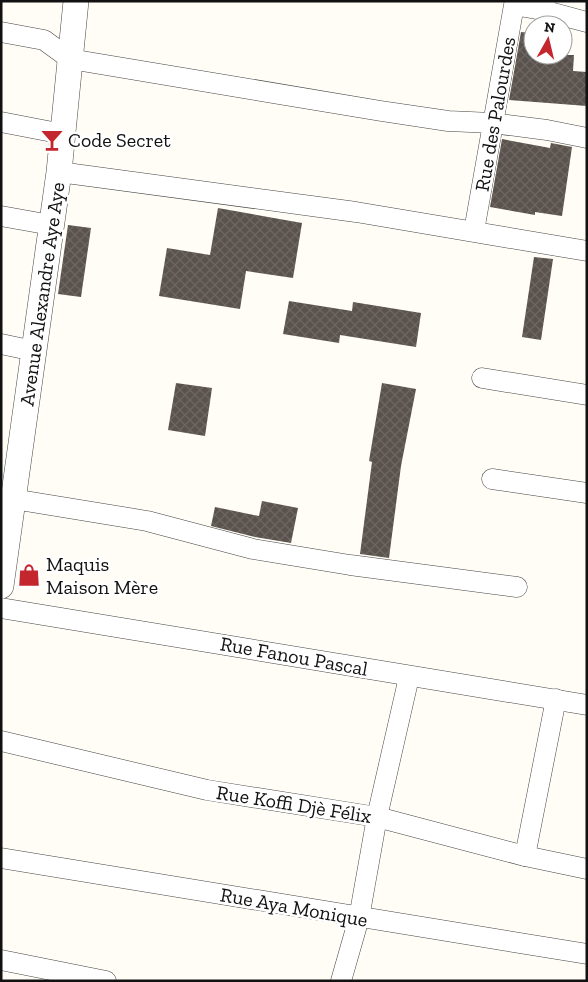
<svg xmlns="http://www.w3.org/2000/svg" width="588" height="982" font-family="'Zilla Slab',serif">
<style>
.building{fill:url(#building-cross-hatch)}
.lines{fill:none;stroke-linecap:round;stroke-linejoin:round}
.minor-casing{stroke:#444;stroke-width:21}
.tertiary-casing{stroke:#444;stroke-width:26}
.minor{stroke:#fff;stroke-width:20}
.tertiary{stroke:#fff;stroke-width:25}
.labels{text-anchor:middle;dominant-baseline:central;stroke-width:5;stroke-linejoin:round;paint-order:stroke}
.street-label{font-size:20px;fill:#111;stroke:#fff}
.poi-label{font-size:20px;fill:#111;stroke:#fff;text-anchor:start}
</style>
<defs>
<pattern id="building-cross-hatch" width="8" height="8" patternUnits="userSpaceOnUse" patternTransform="scale(1.25)"><rect width="8" height="8" fill="#5a524d"/><path d="M0 0l8 8M0 8l8-8" fill="none" stroke="#6d6662"/></pattern>
</defs>
<rect width="100%" height="100%" fill="#fffdf5"/>
<g class="building">
<polygon points="521,32 533,33 533,55 574,55 573,71 587,72 587,106 509,100"/>
<polygon points="502,139 550,148 551,143 572,147 562,216 535,212 535,215 490,207"/>
<polygon points="218,208 302,223 293,278 246,271 240,309 159,296 167,248 210,255"/>
<polygon points="68,225 91,228 81,297 58,294"/>
<polygon points="534,257 553,259 541,340 522,337"/>
<polygon points="289,301 352,311 353,302 421,313 416,347 340,335 339,343 283,334"/>
<polygon points="176,383 212,388 205,436 168,430"/>
<polygon points="382,383 416,389 401,466 389,558 360,554 372,462 369,461"/>
<polygon points="262,501 298,508 291,543 255,537 211,526 215,507 259,516"/>
</g>
<g class="lines">
<defs>
<g id="minor">
<polyline points="542,10 587,22"/>
<polyline points="1,32 44,40 70,59 381,111 448,121 492,123 547,130 587,138"/>
<polyline points="1,122 63,134"/>
<polyline points="59,172 356,212 587,251"/>
<polyline points="1,216 51,225"/>
<polyline points="474,231 514,5 542,10 545,1"/>
<polyline points="1,344 34,351"/>
<polyline points="482,378 587,395"/>
<polyline points="492,479 587,493"/>
<polyline points="13,499 147,521 253,549 350,565 517,587"/>
<polyline points="1,608 587,705"/>
<polyline points="1,741 207,790 377,817 525,856 587,869"/>
<polyline points="525,856 556,699"/>
<polyline points="1,858 587,954"/>
<polyline points="1,960 106,981"/>
<polyline points="341,981 359,918 377,817 409,677"/>
</g>
<polyline id="tertiary" points="1,586 59,172 76,1"/>
</defs>
<use href="#minor" class="minor-casing"/>
<use href="#tertiary" class="tertiary-casing"/>
<use href="#minor" class="minor"/>
<use href="#tertiary" class="tertiary"/>
</g>
<defs>
<symbol id="bar-bare" viewBox="-9 -9 18 18"><path d="M-6-5H6L.8 .8V4.5H3.5V6h-7V4.5H-.8V.8Z" fill="#c4262e" stroke="#fff" stroke-width="2.5" paint-order="stroke"/></symbol>
<symbol id="shop-bare" viewBox="-9 -9 18 18"><path d="M-5-2.5h2.3a2.7 3.5 0 0 1 5.4 0H5L5.5 6h-11ZM-1.5-2.5h3a1.5 2.3 0 0 0-3 0Z" fill="#c4262e" stroke="#fff" stroke-width="2.5" paint-order="stroke"/></symbol>
</defs>
<g fill-rule="evenodd">
<use href="#bar-bare" x="36" y="124" width="32" height="32"/>
<use href="#shop-bare" x="13" y="559" width="32" height="32"/>
</g>
<g class="labels">
<g class="street-label">
<text transform="translate(495 114) rotate(-80)">Rue des Palourdes</text>
<text transform="translate(42 294) rotate(-82)">Avenue Alexandre Aye Aye</text>
<text transform="translate(294 656) rotate(10)">Rue Fanou Pascal</text>
<text transform="translate(294 804) rotate(9)">Rue Koffi Djè Félix</text>
<text transform="translate(294 907) rotate(10)">Rue Aya Monique</text>
</g>
<g class="poi-label">
<text x="68" y="140">Code Secret</text>
<text x="46" y="564">Maquis<tspan x="46" dy="23">Maison Mère</tspan></text>
</g>
</g>
<rect width="588" height="982" fill="none" stroke="#111111" stroke-width="5"/>
<g transform="translate(548 40) rotate(8)"><circle r="24" fill="#ffffff" stroke="#a0a0a0"/>
<path d="M0-4L9 19L0 12L-9 19Z" fill="#c4262e"/>
<text y="-8" font-size="14" font-weight="bold" text-anchor="middle" fill="#111111">N</text>
</g>
</svg>
